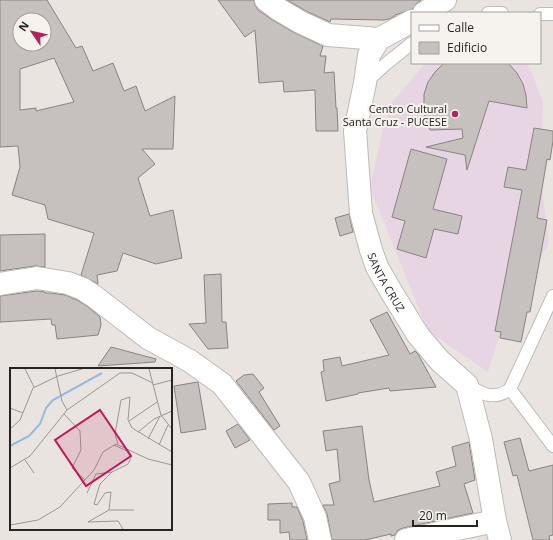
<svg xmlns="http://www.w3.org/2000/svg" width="553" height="540" font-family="'Open Sans',sans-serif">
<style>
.education{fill:#e8d5e4}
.building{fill:#c6c0be;stroke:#898482;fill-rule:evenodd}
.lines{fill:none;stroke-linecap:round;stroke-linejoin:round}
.lane-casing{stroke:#c0bbb8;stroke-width:14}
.street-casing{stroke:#c0bbb8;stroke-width:24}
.lane{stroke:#fff;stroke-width:12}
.street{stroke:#fff;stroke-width:22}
.poi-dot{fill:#b1245e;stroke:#f6f2ee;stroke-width:1.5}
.labels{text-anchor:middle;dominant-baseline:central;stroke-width:4;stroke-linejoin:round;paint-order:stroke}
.poi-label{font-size:11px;fill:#262423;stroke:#f6f2ee;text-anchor:end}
.street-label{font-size:11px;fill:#262423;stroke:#f6f2ee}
.inset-river{fill:none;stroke:#97bbdd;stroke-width:2}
.inset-road{fill:none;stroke:#9b9794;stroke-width:1}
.view{fill:#c2185b;fill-opacity:0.15;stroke:#c2185b;stroke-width:2}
.inset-edge{fill:none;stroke:#262423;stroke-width:2}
</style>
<rect width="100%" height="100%" fill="#e9e4e0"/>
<polygon class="education" points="426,63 528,63 543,102 541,182 549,243 504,320 488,372 428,331 370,188 388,107"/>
<g class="building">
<path d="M0,0H47L76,48L82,46L93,71L113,63L124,91L136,86L145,111L175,96L173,149H142L155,164L138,178L150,216L173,210L182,258L156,264L123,253L117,271L97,275L98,284L81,275L94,233L48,219L45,205L12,195L20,167L18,146L0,147ZM20,20H44V44H20ZM54,58L74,102L36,111V108L20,110V69Z"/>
<polygon points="218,0 254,0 255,5 258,10 271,19 295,33 323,46 320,56 326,56 324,73 334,72 336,108 337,108 338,131 316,131 315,90 284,92 283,81 259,83 255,30 245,37"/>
<polygon points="287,0 421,0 417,3 413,9 395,15 395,16 389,19 384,20 331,19 330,22 306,11"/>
<polygon points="444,63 508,63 517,73 523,84 526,95 527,108 489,101 467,170 465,155 426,147 463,138 462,129 430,130 425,119 424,107 424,94 428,82 435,72"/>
<polygon points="534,128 553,131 553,141 550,160 547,159 537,218 547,220 530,312 527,312 521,342 500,338 501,332 495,331 522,190 504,187 508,167 526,170"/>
<polygon points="411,149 447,159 433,209 462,216 458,234 434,229 426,258 397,249 405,221 392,217"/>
<polygon points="349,214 353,232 340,236 335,218"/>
<polygon points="45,234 45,267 35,266 0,271 0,235"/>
<polygon points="221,274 222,322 226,322 228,348 208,349 189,324 206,323 204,275"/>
<polygon points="37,291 45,292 45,293 50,293 65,295 77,300 88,307 100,317 101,325 98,335 57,339 55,325 52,325 51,319 0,322 0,296"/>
<polygon points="387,312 410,354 415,351 418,354 436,387 390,391 389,388 358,393 358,394 326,401 321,372 324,371 323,360 340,357 342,366 389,355 370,320"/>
<polygon points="111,347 156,359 155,362 98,366"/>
<polygon points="253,374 264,388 259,392 280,426 274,430 236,381 244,375"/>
<polygon points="198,382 206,429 181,433 174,386"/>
<polygon points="238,424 250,440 235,448 226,431"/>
<polygon points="362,426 369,480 374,502 440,486 436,472 456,466 452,447 469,442 475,480 464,484 473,513 403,528 398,530 395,535 391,536 391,534 365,540 332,540 327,514 323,505 334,505 329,484 340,481 337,449 326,451 323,431"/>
<polygon points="520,438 529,471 553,465 553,535 549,536 550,540 533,540 517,475 513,476 504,442"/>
<polygon points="292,503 292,507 297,507 303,521 307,540 290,540 289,532 280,533 280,520 268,520 268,504"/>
</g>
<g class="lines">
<defs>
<g id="lane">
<polyline points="488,13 502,13"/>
<polyline points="540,14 553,14"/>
<polyline points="367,81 387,63 412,43"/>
<path d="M467,385C482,394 494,401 510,389L553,446"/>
<polyline points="510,389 553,296"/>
</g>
<g id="street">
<polyline points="266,0 278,9 300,22 328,35 379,39"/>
<polyline points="424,13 445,0"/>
<path id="s1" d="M412,21L379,39L369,55L365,83L355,131L361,213L371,250L377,267L392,293L418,335L440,361L467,385L481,439L495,521L500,540"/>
<polyline points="0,284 37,278 68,283 83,289 95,297 148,338 190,361 222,384 299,482 315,517 320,540"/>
<polyline points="406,540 495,521"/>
</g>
</defs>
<use href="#lane" class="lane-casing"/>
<use href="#street" class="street-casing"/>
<use href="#lane" class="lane"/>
<use href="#street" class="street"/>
</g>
<circle class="poi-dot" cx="455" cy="114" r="4"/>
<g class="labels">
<g class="poi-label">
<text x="447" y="108">Centro Cultural<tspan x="447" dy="13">Santa Cruz - PUCESE</tspan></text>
</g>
<g class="street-label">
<text stroke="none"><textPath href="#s1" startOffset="290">SANTA CRUZ</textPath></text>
</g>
</g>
<g transform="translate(10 368)">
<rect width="162" height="162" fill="#e9e4e0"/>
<path class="inset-river" d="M0,78L19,68L30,56L36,40L43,32L92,5"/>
<path class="inset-road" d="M15,1L24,19M45,1L52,33L57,42M139,1L151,47L162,61M143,17L162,12M0,40L13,45M54,46L70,63L71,82L62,100L75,112M119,53L147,34M0,61L10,52L23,20L48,8L72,1M128,64L144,51L162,43M138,71L150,48M108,76L105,66L111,32L120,29L118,52L122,60L162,84M149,77L158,57M15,92L24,105M0,100L20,88L57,42L110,5H122L143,15M102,104L90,116L84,136L87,137L95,125L101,124L99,142L78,154L108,153L113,161M86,106L102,104L118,96L121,90L117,83L104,77M77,125L86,106M99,142H124M0,157L28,152L50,139L84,102L93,84L106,76L138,91L162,97"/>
<path class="view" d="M90,42L121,88L76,118L45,72Z"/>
<rect width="162" height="162" class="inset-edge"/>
</g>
<rect x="411" y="12" width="130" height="52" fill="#f6f2ee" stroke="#a3a09d"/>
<rect x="419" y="25" width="20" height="6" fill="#ffffff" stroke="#a3a09d"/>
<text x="447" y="32" font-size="12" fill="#262423">Calle</text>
<rect x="419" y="42" width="20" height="12" fill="#c6c0be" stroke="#a3a09d"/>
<text x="447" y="52" font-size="12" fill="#262423">Edificio</text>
<g transform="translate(32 32) rotate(304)"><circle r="19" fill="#f6f2ee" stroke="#a3a09d"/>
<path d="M0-3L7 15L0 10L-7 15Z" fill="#b1245e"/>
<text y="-6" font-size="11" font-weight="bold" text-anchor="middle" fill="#262423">N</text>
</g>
<path d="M413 520v6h64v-6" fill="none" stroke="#262423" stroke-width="2"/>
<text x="419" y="520" font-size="12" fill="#262423" stroke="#f6f2ee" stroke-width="3" paint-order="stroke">20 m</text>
</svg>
